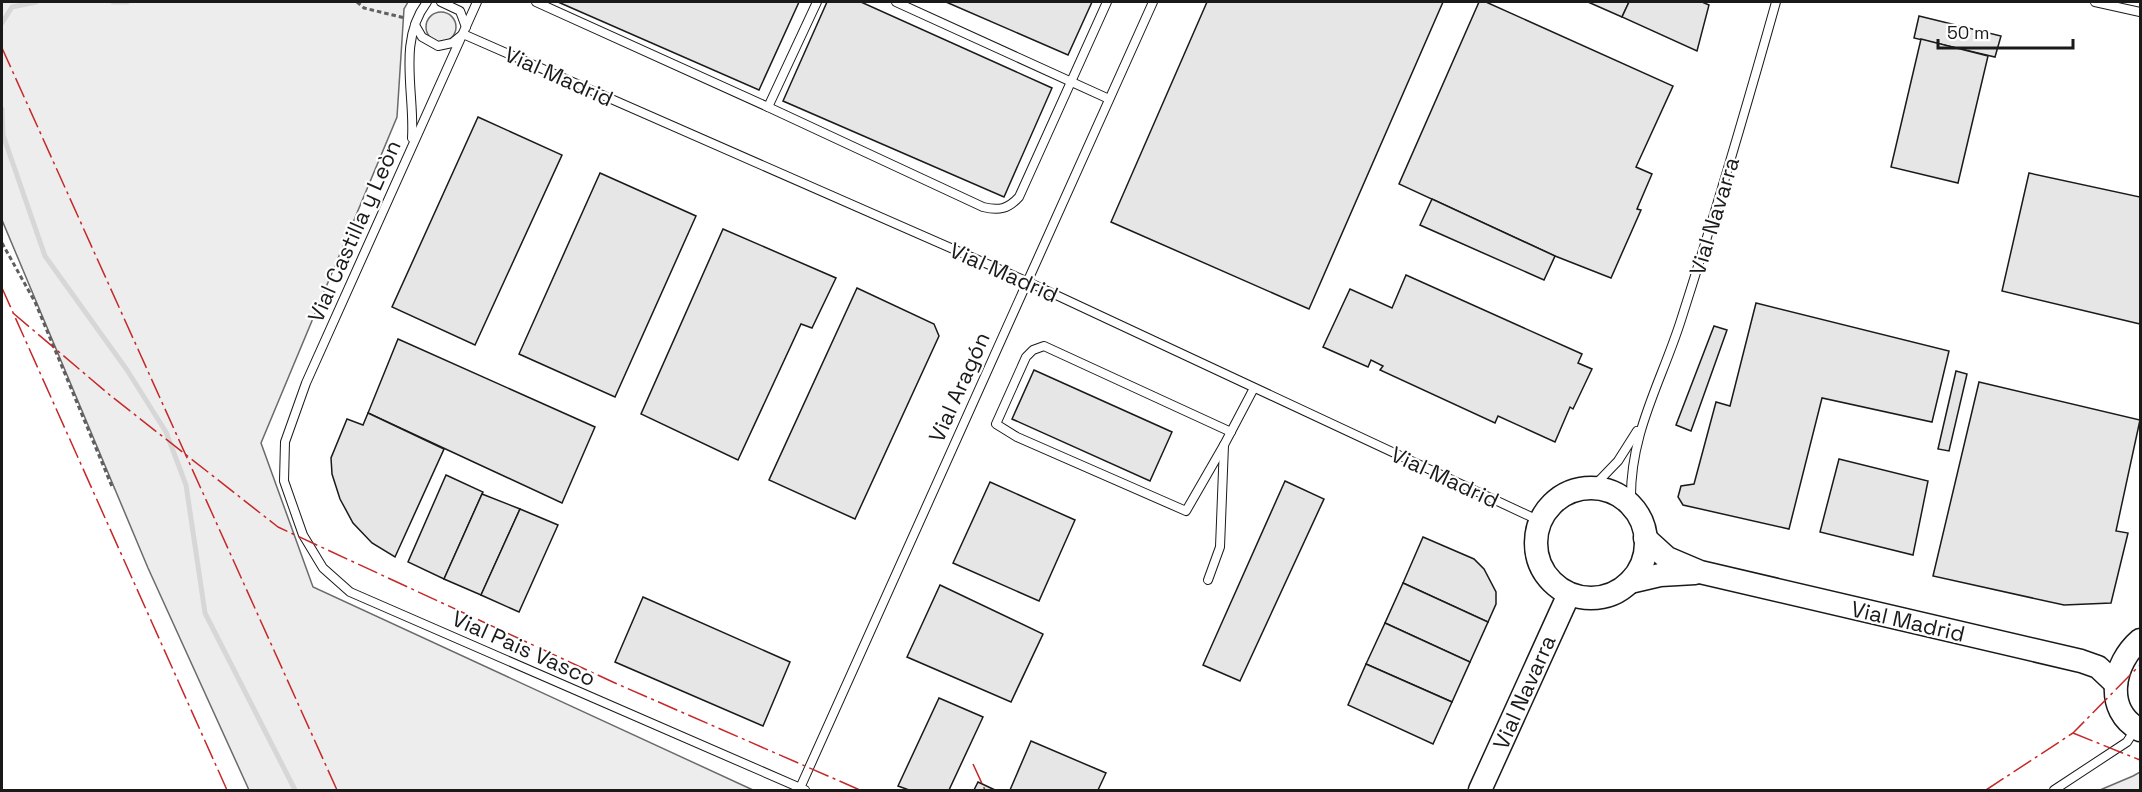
<svg xmlns="http://www.w3.org/2000/svg" width="2142" height="792" font-family="'Space Grotesk',sans-serif">
<style>
.built{fill:#ededed;stroke:#6a6a6a;stroke-width:1.5}
.lines{fill:none;stroke-linecap:round;stroke-linejoin:round}
.stream{stroke:#d7d7d7;stroke-width:5}
.building{fill:#e6e6e6;stroke:#1a1a1a;stroke-width:1.5}
.lane-casing{stroke:#1a1a1a;stroke-width:10}
.secondary-casing{stroke:#1a1a1a;stroke-width:25}
.path{stroke:#5f5f5f;stroke-width:3;stroke-dasharray:4.5 3;stroke-linecap:butt}
.lane{stroke:#fff;stroke-width:8}
.secondary{stroke:#fff;stroke-width:22}
.power{stroke:#c62828;stroke-width:1.5;stroke-dasharray:21 4.5 3 4.5;stroke-linecap:butt}
.labels{text-anchor:middle;dominant-baseline:central;stroke-width:4.5;stroke-linejoin:round;paint-order:stroke}
.street-label{font-size:22px;fill:#1a1a1a;stroke:#fff}
</style>
<rect width="100%" height="100%" fill="#fff"/>
<g class="built">
<polygon points="2,2 408,2 404,9 397,117 261,443 313,587 753,790 249,790 148,568 2,220"/>
<circle cx="441" cy="27" r="15"/>
<polygon points="2140,772 2140,790 2100,790 2133,776"/>
</g>
<g class="lines">
<g class="stream">
<polyline points="113,2 127,2"/>
<polyline points="2,23 12,7 36,2"/>
<polyline points="2,109 3,135 45,256 127,370 166,432 186,485 205,613 295,790"/>
</g>
</g>
<g class="building">
<polygon points="558,2 799,2 759,90"/>
<polygon points="827,2 861,2 1052,88 1004,197 783,101"/>
<polygon points="946,2 1092,2 1068,55"/>
<polygon points="1207,2 1443,2 1309,309 1111,222"/>
<polygon points="1479,2 1486,2 1673,86 1636,167 1652,174 1637,209 1641,210 1611,278 1555,256 1399,184"/>
<polygon points="1588,2 1629,2 1622,17"/>
<polygon points="1629,2 1702,2 1709,5 1697,51 1622,17"/>
<polygon points="1919,16 2001,36 1995,57 1914,38"/>
<polygon points="1921,39 1988,56 1958,183 1891,167"/>
<polygon points="478,117 562,155 475,345 392,307"/>
<polygon points="600,173 696,216 615,397 519,354"/>
<polygon points="2029,173 2140,197 2140,324 2002,291"/>
<polygon points="1432,199 1555,256 1544,280 1420,225"/>
<polygon points="723,229 836,278 812,328 801,324 738,460 641,414"/>
<polygon points="1406,275 1582,354 1578,363 1592,369 1573,409 1570,407 1555,442 1498,416 1495,423 1380,370 1383,366 1371,360 1368,367 1323,347 1350,289 1392,308"/>
<polygon points="857,288 934,324 939,336 855,519 769,480"/>
<polygon points="1756,303 1949,351 1932,422 1822,398 1789,529 1683,505 1678,497 1681,486 1694,484 1716,402 1730,406"/>
<polygon points="1714,326 1727,330 1691,431 1676,425"/>
<polygon points="398,339 595,427 562,503 368,413"/>
<polygon points="1034,370 1172,432 1150,481 1012,419"/>
<polygon points="1956,371 1967,374 1949,451 1938,449"/>
<polygon points="1979,382 2140,420 2116,531 2128,533 2111,603 2064,605 1933,576"/>
<polygon points="368,413 444,449 395,557 372,543 353,523 340,499 332,474 331,458 347,419 363,425"/>
<polygon points="1839,459 1928,481 1913,555 1820,532"/>
<polygon points="446,475 483,492 444,579 408,562"/>
<polygon points="1285,481 1324,499 1240,681 1203,665"/>
<polygon points="990,482 1075,520 1039,601 953,563"/>
<polygon points="482,494 520,509 481,595 444,579"/>
<polygon points="520,509 558,525 519,612 481,595"/>
<polygon points="1423,537 1474,559 1484,569 1496,592 1496,604 1488,622 1403,583"/>
<polygon points="1403,583 1488,622 1470,662 1385,623"/>
<polygon points="940,585 1043,634 1011,702 907,657"/>
<polygon points="643,597 790,662 763,726 615,662"/>
<polygon points="1385,623 1470,662 1452,702 1366,664"/>
<polygon points="1366,664 1452,702 1433,744 1348,705"/>
<polygon points="939,698 983,717 949,790 909,790 898,786"/>
<polygon points="1031,741 1106,773 1098,790 1010,790"/>
<polygon points="978,782 995,790 974,790"/>
</g>
<g class="lines">
<defs>
<g id="lane">
<polyline points="441,2 460,11 466,27"/>
<polyline points="477,2 306,383 285,442 284,481 303,535 323,568 350,592 805,790"/>
<polyline points="536,2 768,107 817,2"/>
<polyline points="896,2 1109,99"/>
<polyline points="2095,2 2140,12"/>
<polyline points="415,25 422,37 438,46 452,43 463,34 1026,281 1540,521"/>
<path d="M768,107L983,207C999,211 1008,209 1019,197L1107,2"/>
<path d="M412,138C415,93 397,41 427,2"/>
<polyline points="1224,445 1186,511 1017,437 996,424 1026,357 1033,350 1044,346 1231,432"/>
<polyline points="1592,488 1618,461 1637,431"/>
<path d="M1631,503C1629,434 1661,383 1681,320C1715,214 1746,109 1776,2"/>
<polyline points="1208,580 1220,547 1224,445 1254,388"/>
<polyline points="800,788 1153,2"/>
<polyline points="2054,790 2127,742 2136,728"/>
</g>
<g id="secondary">
<circle cx="1591" cy="543" r="55"/>
<polyline points="1645,538 1667,558 1700,572 2081,661 2098,667 2116,684"/>
<polyline points="1630,582 1660,575 1695,573"/>
<path d="M2140,640C2113,663 2103,710 2140,730"/>
<polyline points="1480,790 1569,594"/>
</g>
</defs>
<use href="#lane" class="lane-casing"/>
<use href="#secondary" class="secondary-casing"/>
<g class="path">
<polyline points="357,2 364,8 405,18"/>
<polyline points="2,243 35,302 113,489"/>
</g>
<use href="#lane" class="lane"/>
<use href="#secondary" class="secondary"/>
<g class="power">
<polyline points="2,48 337,790"/>
<polyline points="2,288 227,790"/>
<polyline points="13,313 111,396 278,527 615,683 860,790"/>
<polyline points="2073,733 2140,760"/>
<polyline points="973,764 985,790"/>
<polyline points="1986,790 2073,733 2140,665"/>
</g>
</g>
<g class="labels">
<g class="street-label">
<text transform="translate(559 76) rotate(24)">Vial Madrid</text>
<text transform="translate(1714 216) rotate(-73)">Vial Navarra</text>
<text transform="translate(354 231) rotate(-66)">Vial Castilla y Leòn</text>
<text transform="translate(1004 272) rotate(24)">Vial Madrid</text>
<text transform="translate(959 387) rotate(-66)">Vial Aragón</text>
<text transform="translate(1445 477) rotate(25)">Vial Madrid</text>
<text transform="translate(1908 621) rotate(13)">Vial Madrid</text>
<text transform="translate(524 648) rotate(24)">Vial Pais Vasco</text>
<text transform="translate(1524 692) rotate(-66)">Vial Navarra</text>
</g>
</g>
<rect width="2142" height="792" fill="none" stroke="#1a1a1a" stroke-width="6"/>
<path d="M1938 39v9h135v-9" fill="none" stroke="#1a1a1a" stroke-width="3"/>
<text x="1947" y="39" font-size="18" fill="#1a1a1a" stroke="#ffffff" stroke-width="4.5" paint-order="stroke">50 m</text>
</svg>
